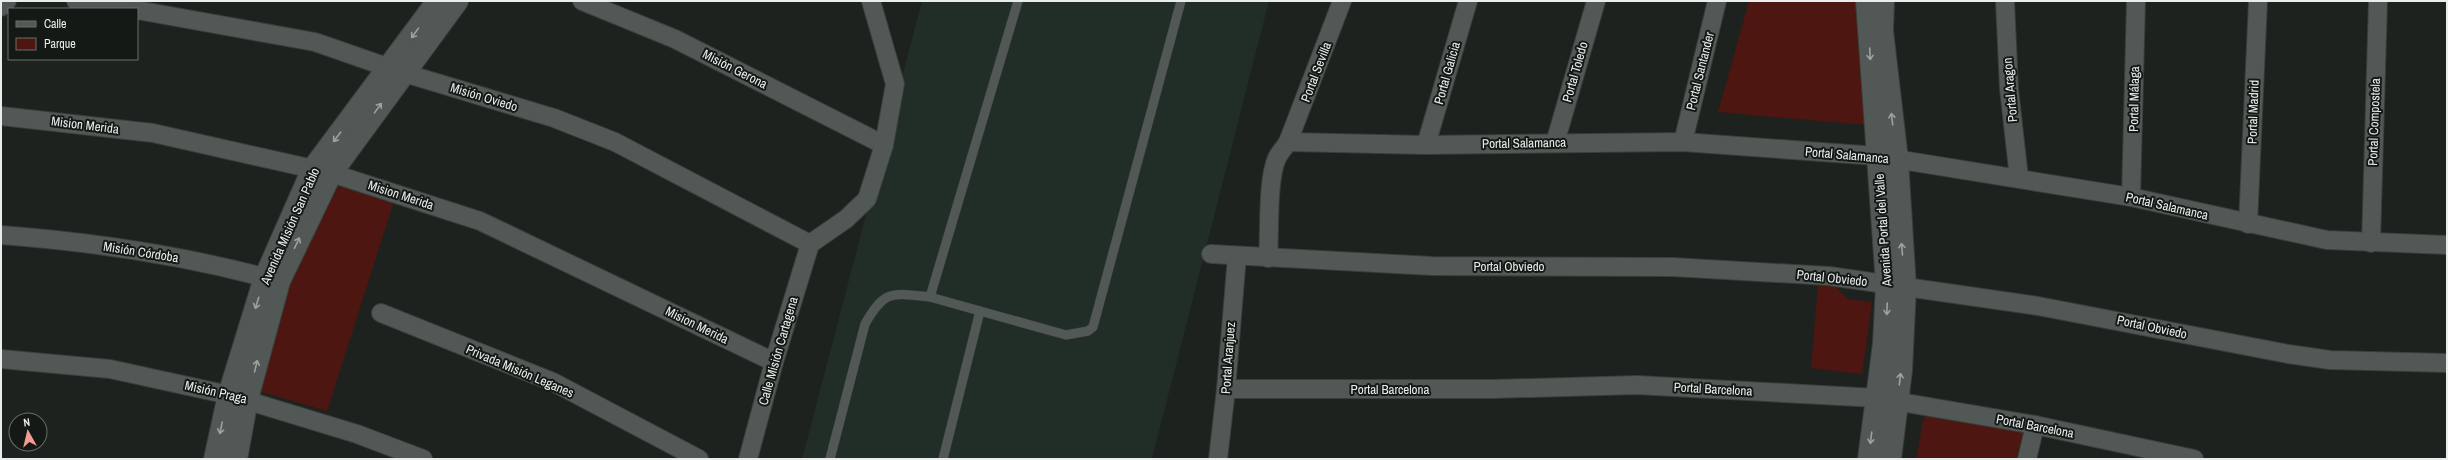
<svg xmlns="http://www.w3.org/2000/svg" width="2448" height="460" font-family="'Archivo Narrow',sans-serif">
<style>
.built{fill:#212d27}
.green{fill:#4e1611}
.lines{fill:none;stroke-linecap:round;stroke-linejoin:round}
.service-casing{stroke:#393e3b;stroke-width:10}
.minor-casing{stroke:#393e3b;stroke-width:20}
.tertiary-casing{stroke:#393e3b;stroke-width:24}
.service{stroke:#525855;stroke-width:9}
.minor{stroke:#525855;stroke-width:18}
.tertiary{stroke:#525855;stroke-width:22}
.oneway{stroke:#9ea2a0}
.labels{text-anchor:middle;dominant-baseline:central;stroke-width:4;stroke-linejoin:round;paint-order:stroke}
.street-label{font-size:13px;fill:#e9edeb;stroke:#141916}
</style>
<rect width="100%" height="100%" fill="#1d221f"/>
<polygon class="built" points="922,1 1269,1 1152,459 802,459"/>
<g class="green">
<polygon points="1749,1 1860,1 1867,125 1718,112"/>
<polygon points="342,180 395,198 327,411 255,390 286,285"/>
<polygon points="1818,284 1835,286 1848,299 1872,302 1862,374 1811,368"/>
<polygon points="1924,416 2024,431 2016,459 1916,459"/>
</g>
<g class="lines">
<defs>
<g id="service">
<polyline points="930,297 1066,335 1088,331 1093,327 1181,1"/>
<path d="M830,459L865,324C885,289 892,293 930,297L1018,1"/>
<polyline points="943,459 980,311"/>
</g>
<g id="minor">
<polyline points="76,1 131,9"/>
<polyline points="582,1 675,39 884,145"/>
<polyline points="2005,1 2009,89 2019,178"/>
<polyline points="1,7 7,1"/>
<polyline points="137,10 315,42 404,73 554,118 615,142 810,244"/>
<polyline points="1,116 153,133 215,147 331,173 480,221 774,362"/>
<polyline points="1288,142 1426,145 1683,142 1877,156 2131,197 2327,240 2447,245"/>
<polyline points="1683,142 1717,1"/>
<polyline points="1555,143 1596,1"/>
<polyline points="1426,145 1468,1"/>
<polyline points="2131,197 2136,1"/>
<polyline points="2248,224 2258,1"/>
<path d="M1,235C94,242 188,256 278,281"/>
<polyline points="2371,243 2378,1"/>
<polyline points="810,244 846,219 867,199 884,145 895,84 871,1"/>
<polyline points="1211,254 1432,266 1673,267 1829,276 2038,306 2288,354 2330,360 2447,363"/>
<path d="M1268,258C1270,231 1267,180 1277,158C1280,152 1285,147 1288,142L1342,1"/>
<polyline points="381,313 553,382 699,459"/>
<polyline points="1,359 110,369 229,395 357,434 423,459"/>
<polyline points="1226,389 1493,389 1637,385 1877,398 2035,425 2194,459"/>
<polyline points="748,459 774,362 810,244"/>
<polyline points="1218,459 1226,389 1237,256"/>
<polyline points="2027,459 2035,425"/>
</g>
<g id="tertiary">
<polyline points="1867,1 1887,284 1884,344 1869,459"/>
<polyline points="1883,1 1882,31 1897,160 1905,287 1901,370 1890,459"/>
<polyline points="215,459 229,395 265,278 313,169 438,1"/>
<polyline points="236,459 247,399 279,281 331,173 457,1"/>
</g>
</defs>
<use href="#service" class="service-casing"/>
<use href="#minor" class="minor-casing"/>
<use href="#tertiary" class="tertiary-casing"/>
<use href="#service" class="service"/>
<use href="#minor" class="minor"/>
<use href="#tertiary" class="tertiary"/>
</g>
<defs><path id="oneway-shaft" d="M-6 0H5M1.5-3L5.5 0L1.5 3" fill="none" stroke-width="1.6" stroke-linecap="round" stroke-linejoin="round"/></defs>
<g class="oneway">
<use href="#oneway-shaft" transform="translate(415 33) rotate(126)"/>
<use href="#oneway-shaft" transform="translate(1870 54) rotate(87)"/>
<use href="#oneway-shaft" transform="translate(378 108) rotate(-54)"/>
<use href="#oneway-shaft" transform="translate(1892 119) rotate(-97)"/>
<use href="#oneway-shaft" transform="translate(337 137) rotate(127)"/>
<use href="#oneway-shaft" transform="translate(297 243) rotate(-64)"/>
<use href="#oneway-shaft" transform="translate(1902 249) rotate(-95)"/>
<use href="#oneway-shaft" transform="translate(257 303) rotate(107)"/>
<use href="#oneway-shaft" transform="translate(1887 309) rotate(92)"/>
<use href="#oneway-shaft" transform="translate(256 366) rotate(-76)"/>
<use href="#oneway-shaft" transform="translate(1900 379) rotate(-83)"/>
<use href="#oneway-shaft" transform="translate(221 428) rotate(102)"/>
<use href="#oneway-shaft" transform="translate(1871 438) rotate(97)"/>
</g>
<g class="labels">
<g class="street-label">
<text transform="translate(735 69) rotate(27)">Misión Gerona</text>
<text transform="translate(1700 71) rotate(-76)">Portal Santander</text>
<text transform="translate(1316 72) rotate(-69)">Portal Sevilla</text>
<text transform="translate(1575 72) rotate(-74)">Portal Toledo</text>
<text transform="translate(1447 73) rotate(-74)">Portal Galicia</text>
<text transform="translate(2010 90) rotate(-95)">Portal Aragon</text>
<text transform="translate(484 97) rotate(17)">Misión Oviedo</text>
<text transform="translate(2134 99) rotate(-89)">Portal Málaga</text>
<text transform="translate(2253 112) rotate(-88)">Portal Madrid</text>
<text transform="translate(2374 122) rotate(-88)">Portal Compostela</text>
<text transform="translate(85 125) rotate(7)">Mision Merida</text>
<text transform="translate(1524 143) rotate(-1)">Portal Salamanca</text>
<text transform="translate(1847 155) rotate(5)">Portal Salamanca</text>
<text transform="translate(401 195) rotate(18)">Mision Merida</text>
<text transform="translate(2167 206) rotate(13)">Portal Salamanca</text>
<text transform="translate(290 226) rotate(-66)">Avenida Misión San Pablo</text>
<text transform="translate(1883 230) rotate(-94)">Avenida Portal del Valle</text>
<text transform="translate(141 252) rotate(9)">Misión Córdoba</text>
<text x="1509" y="266">Portal Obviedo</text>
<text transform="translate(1832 278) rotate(6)">Portal Obviedo</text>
<text transform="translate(697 325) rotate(26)">Mision Merida</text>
<text transform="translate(2152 327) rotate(12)">Portal Obviedo</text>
<text transform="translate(778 351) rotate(-74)">Calle Misión Cartagena</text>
<text transform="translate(1228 358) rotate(-86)">Portal Aranjuez</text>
<text transform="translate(520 371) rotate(23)">Privada Misión Leganes</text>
<text x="1390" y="389">Portal Barcelona</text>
<text transform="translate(1713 389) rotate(3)">Portal Barcelona</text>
<text transform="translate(216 392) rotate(13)">Misión Praga</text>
<text transform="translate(2035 426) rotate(11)">Portal Barcelona</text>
</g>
</g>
<rect width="2448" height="460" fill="none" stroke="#e9edeb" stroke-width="4"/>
<rect x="8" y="8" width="130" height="52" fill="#141916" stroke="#696e6b"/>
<rect x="16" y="21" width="20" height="6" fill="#525855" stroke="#696e6b"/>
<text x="44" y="28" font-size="12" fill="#e9edeb">Calle</text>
<rect x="16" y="38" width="20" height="12" fill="#4e1611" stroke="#696e6b"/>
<text x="44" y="48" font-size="12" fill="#e9edeb">Parque</text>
<g transform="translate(28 432) rotate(352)"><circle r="19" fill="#141916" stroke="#696e6b"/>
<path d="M0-3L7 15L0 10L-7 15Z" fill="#f59c91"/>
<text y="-6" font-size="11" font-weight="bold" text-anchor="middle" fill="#e9edeb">N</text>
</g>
</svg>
